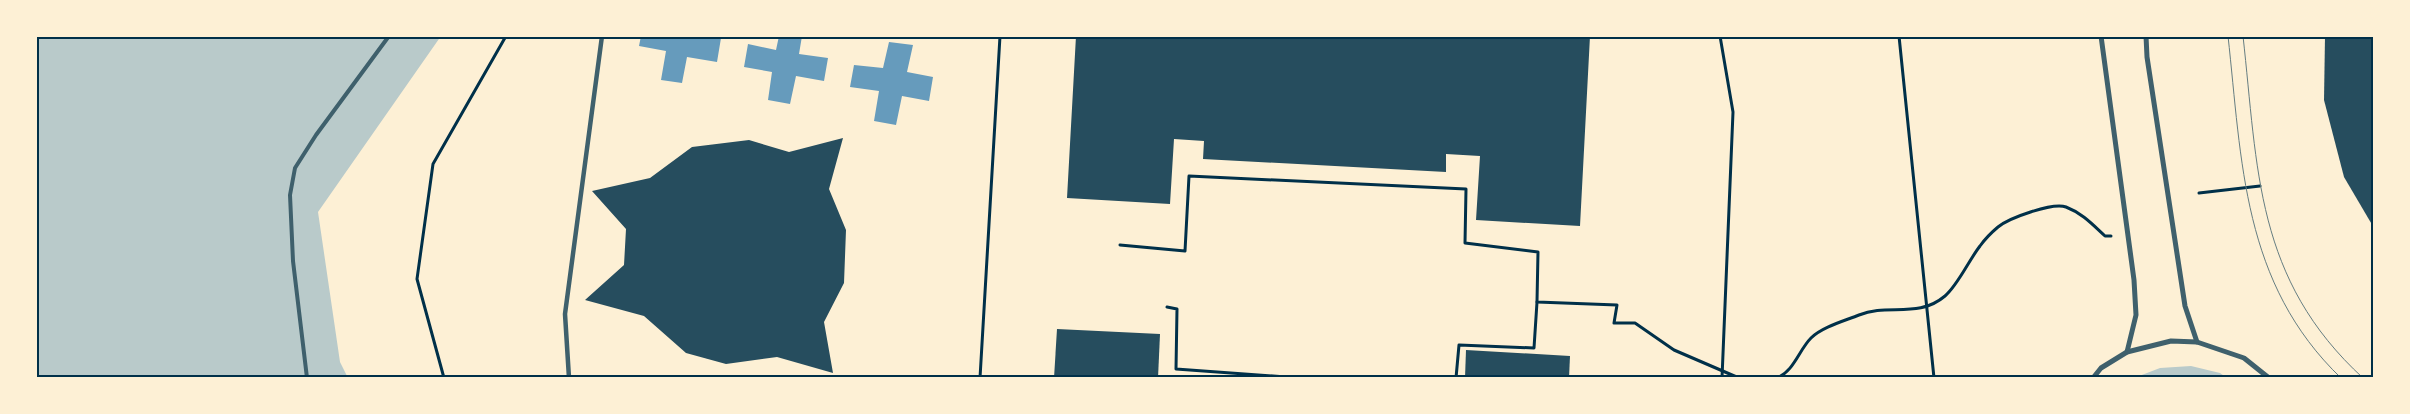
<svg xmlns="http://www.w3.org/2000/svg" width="2410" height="414" font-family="'Fira Sans',sans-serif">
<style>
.green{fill:#b9caca}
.water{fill:#669bbc}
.building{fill:#264d5e}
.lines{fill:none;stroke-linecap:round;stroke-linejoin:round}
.path{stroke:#003049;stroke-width:3}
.service{stroke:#3f606c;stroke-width:4}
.pedestrian{stroke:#3f606c;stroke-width:4.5}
.minor{stroke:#3f606c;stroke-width:5}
.tram{stroke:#657d81;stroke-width:1}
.neatline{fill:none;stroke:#003049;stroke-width:2}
</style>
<rect width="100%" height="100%" fill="#fdf0d5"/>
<g class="green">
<polygon points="36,36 441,36 318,212 340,362 348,378 36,378"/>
<polygon points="2191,366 2220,373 2227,378 2134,378 2160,368"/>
</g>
<g class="water">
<polygon points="641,36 713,36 721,38 717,62 687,57 682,83 661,80 666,51 639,46"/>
<polygon points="779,36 802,36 799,54 828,58 824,81 796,76 790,104 768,100 772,72 744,67 748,44 776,50"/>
<polygon points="889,42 913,45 907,72 933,77 929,101 902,96 896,125 874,121 879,91 850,87 854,65 883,68"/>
</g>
<g class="building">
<polygon points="1076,36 1590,36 1580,226 1476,220 1480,156 1446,154 1446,172 1203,159 1204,141 1174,139 1170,204 1067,198"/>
<polygon points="2325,36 2374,36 2374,228 2344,177 2324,100"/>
<polygon points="843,138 829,189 846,230 844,283 824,322 833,373 777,357 726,364 686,353 644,316 585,300 624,265 626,229 592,191 650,178 692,147 749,140 789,152"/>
<polygon points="1057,329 1160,334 1158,378 1054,378"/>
<polygon points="1466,350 1570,356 1569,378 1465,378"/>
</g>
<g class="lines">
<g class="path">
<polyline points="1720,36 1733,112 1722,378"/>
<polyline points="1899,36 1934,378"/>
<polyline points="2199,193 2260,186"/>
<polyline points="1120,245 1185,251 1189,176 1466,189 1465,243 1538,252 1537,302 1617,305 1614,323 1635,323 1674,350 1739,378"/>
<polyline points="1167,307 1177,309 1176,369 1299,378"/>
<polyline points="444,378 417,279 433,164 506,36"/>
<polyline points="980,378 1000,36"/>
<polyline points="1456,378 1459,345 1534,348 1537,302"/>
<path d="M1777,378C1794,371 1799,350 1811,338C1822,327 1844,321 1859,315C1888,303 1918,319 1945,296C1958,285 1969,260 1980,246C1985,239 1992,232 1998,227C2009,218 2053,202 2066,207C2082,213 2093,225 2105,236H2111"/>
</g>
<polyline class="service" points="307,378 293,261 290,195 295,168 316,135 389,36"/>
<polyline class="pedestrian" points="569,378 565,314 602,36"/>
<g class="minor">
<polyline points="2101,36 2134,280 2136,315 2127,352"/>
<polyline points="2146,36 2147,57 2185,306 2197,342"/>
<polyline points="2093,378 2101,368 2127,352 2171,341 2197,342 2244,358 2269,378"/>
</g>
<g class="tram">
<path d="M2228,36C2242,162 2242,283 2341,378"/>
<path d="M2243,36C2258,170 2255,279 2363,378"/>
</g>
</g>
<rect width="2410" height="414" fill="none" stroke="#fdf0d5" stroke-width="75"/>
<rect x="38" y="38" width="2334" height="338" class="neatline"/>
</svg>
